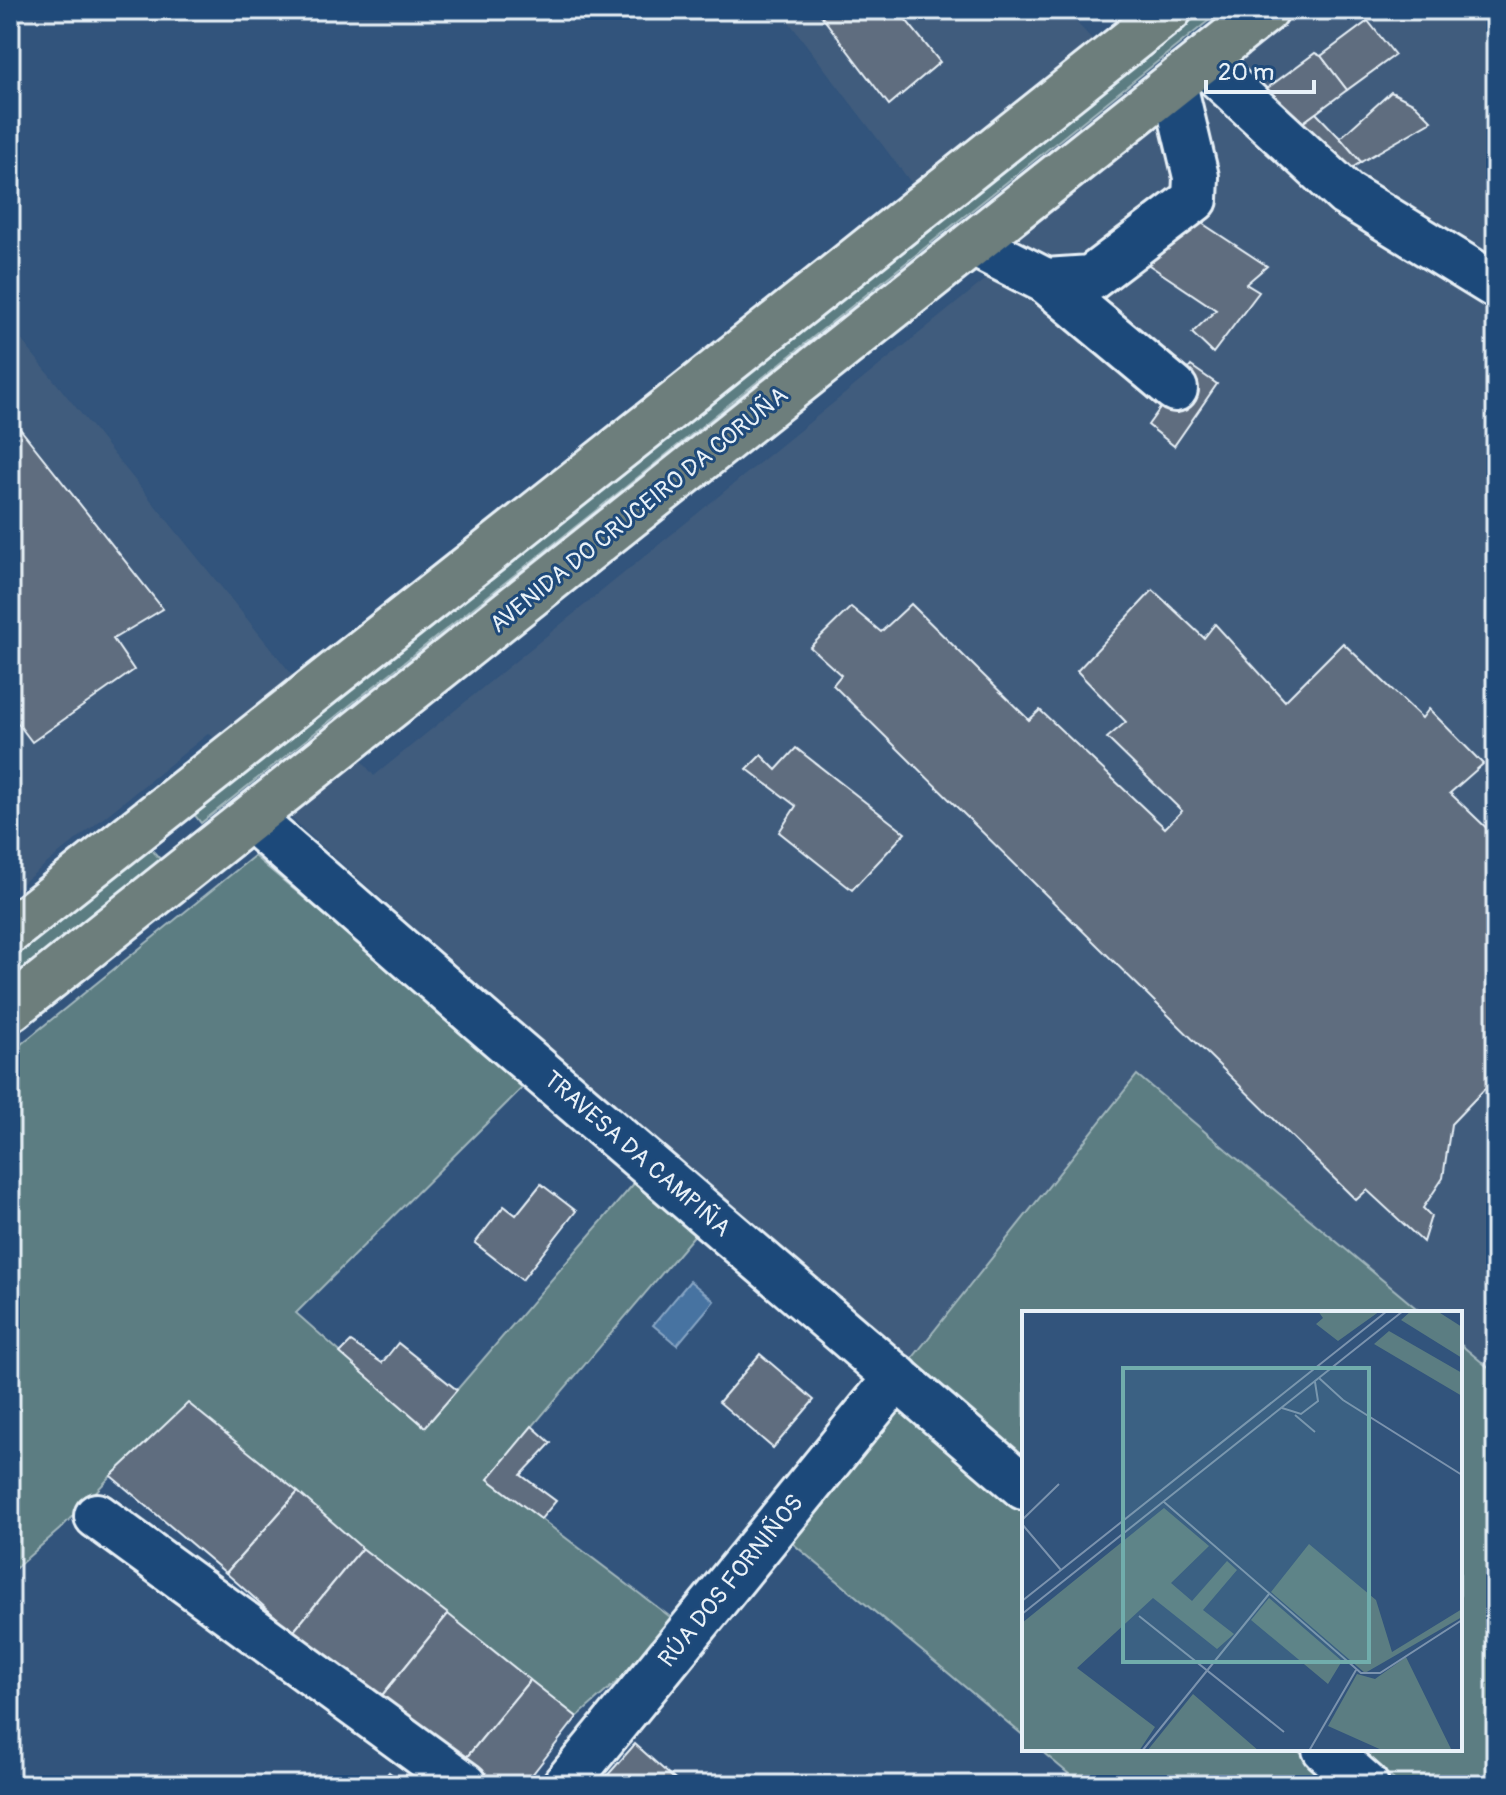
<svg xmlns="http://www.w3.org/2000/svg" width="1506" height="1795" font-family="Pangolin,sans-serif">
<style>
.built{fill:#405c7d}
.green{fill:#5b7d82;stroke:#a2b7bd;stroke-width:2}
.water{fill:#4673a1;stroke:#87a5c4;stroke-width:2}
.building{fill:#5f6d7f;stroke:#e8f1f8;stroke-width:2}
.lines{fill:none;stroke-linecap:round;stroke-linejoin:round}
.minor-casing{stroke:#e8f1f8;stroke-width:50}
.major-casing{stroke:#e8f1f8;stroke-width:50}
.minor{stroke:#1f4a7a;stroke-width:44}
.major{stroke:#6d7e7c;stroke-width:44}
.labels{text-anchor:middle;dominant-baseline:central;stroke-width:6;stroke-linejoin:round;paint-order:stroke}
.street-label{font-size:24px;fill:#e8f1f8;stroke:#1f4a7a}
.inset-road{fill:none;stroke:#7b93ae;stroke-width:2}
.view{fill:#71adac;fill-opacity:0.15;stroke:#71adac;stroke-width:4}
.inset-edge{fill:none;stroke:#e8f1f8;stroke-width:4}
</style>
<rect width="100%" height="100%" fill="#32547c"/>
<filter id="ink" filterUnits="userSpaceOnUse"><feTurbulence type="fractalNoise" baseFrequency=".0125" numOctaves="2"/><feDisplacementMap in="SourceGraphic" scale="16" xChannelSelector="R" yChannelSelector="G"/><feConvolveMatrix kernelMatrix="1 2 1 2 8 2 1 2 1" color-interpolation-filters="sRGB"/></filter>
<g filter="url(#ink)">
<polygon class="built" points="780,10 1065,10 1165,118 1296,10 1496,10 1496,1376 1460,1347 1460,1313 1418,1313 1137,1075 907,1365 303,829 209,733 10,893 10,326 374,776 985,280"/>
<g class="green">
<polygon points="1205,10 1222,10 627,486 201,823 194,814 621,477"/>
<polygon points="151,849 161,860 10,979 10,961"/>
<polygon points="254,856 526,1084 296,1313 425,1427 637,1180 697,1232 488,1479 681,1625 577,1717 362,1548 188,1404 111,1476 60,1529 10,1573 10,1053"/>
<polygon points="1137,1075 1422,1313 1024,1313 1024,1465 907,1365"/>
<polygon points="1460,1344 1496,1374 1496,1785 1400,1785 1358,1749 1460,1749"/>
<polygon points="893,1401 1024,1514 1024,1736 785,1537"/>
<polygon points="1039,1749 1296,1749 1337,1785 1082,1785"/>
</g>
<polygon class="water" points="690,1281 714,1301 677,1345 653,1325"/>
<g class="building">
<polygon points="817,10 898,10 940,62 889,105"/>
<polygon points="1368,21 1395,55 1347,90 1321,56"/>
<polygon points="1315,53 1321,56 1347,90 1297,127 1262,92"/>
<polygon points="1391,92 1415,104 1432,121 1361,162 1340,138"/>
<polygon points="1316,113 1340,138 1361,162 1341,175 1297,127"/>
<polygon points="1191,216 1267,266 1246,284 1259,292 1213,353 1192,333 1216,310 1140,259"/>
<polygon points="1191,366 1217,384 1174,446 1148,425"/>
<polygon points="10,416 163,609 113,639 134,670 32,742 10,713"/>
<polygon points="1153,590 1204,638 1215,624 1285,701 1343,643 1422,718 1429,709 1483,764 1450,793 1496,837 1496,1077 1451,1124 1443,1178 1423,1208 1431,1216 1423,1242 1367,1190 1356,1200 833,685 841,675 810,647 851,607 881,632 911,604 1029,720 1040,710 1165,828 1182,811 1107,738 1126,722 1077,671"/>
<polygon points="796,748 905,833 852,890 779,832 796,806 747,769 761,755 776,770"/>
<polygon points="541,1184 576,1211 522,1280 475,1243 504,1206 516,1215"/>
<polygon points="351,1342 382,1363 398,1343 457,1390 425,1427 340,1353"/>
<polygon points="760,1354 814,1400 773,1448 719,1402"/>
<polygon points="188,1403 298,1492 226,1573 111,1476"/>
<polygon points="532,1426 551,1443 521,1475 556,1501 541,1519 488,1479"/>
<polygon points="298,1492 362,1548 293,1632 226,1573"/>
<polygon points="362,1548 448,1614 379,1699 293,1632"/>
<polygon points="448,1614 530,1680 461,1764 379,1699"/>
<polygon points="530,1680 577,1717 524,1785 487,1785 461,1764"/>
<polygon points="635,1744 681,1785 599,1785"/>
<polygon points="389,1772 406,1785 379,1785"/>
</g>
<g class="lines">
<defs>
<g id="minor">
<polyline points="1202,61 1346,194 1496,286"/>
<polyline points="973,244 1046,281 1091,278 1195,199 1196,177 1174,84"/>
<polyline points="1046,281 1175,389"/>
<polyline points="251,819 498,1035 1024,1487"/>
<polyline points="97,1516 465,1785"/>
<polyline points="1325,1749 1366,1785"/>
<polyline points="565,1785 897,1377"/>
</g>
<g id="major">
<polyline points="10,931 671,407 1169,10"/>
<polyline points="10,1009 1266,10"/>
</g>
</defs>
<use href="#minor" class="minor-casing"/>
<use href="#major" class="major-casing"/>
<use href="#minor" class="minor"/>
<use href="#major" class="major"/>
</g>
</g>
<g class="labels">
<g class="street-label">
<text transform="translate(639 510) rotate(-39)">AVENIDA DO CRUCEIRO DA CORUÑA</text>
<text transform="translate(637 1154) rotate(41)">TRAVESA DA CAMPIÑA</text>
<text transform="translate(731 1581) rotate(-51)">RÚA DOS FORNIÑOS</text>
</g>
</g>
<g transform="translate(1022 1311)">
<rect width="440" height="440" fill="#32547c"/>
<path d="M296,0H358L316,30L294,13L301,7ZM389,0H415L440,16V47L379,9ZM367,20L440,62V85L352,33ZM142,197L187,235L149,272L170,290L205,250L215,259L181,299L212,323L195,338L131,287L55,357L133,416L117,440H0V312ZM287,233L354,289L370,341L440,298V306L343,362L249,281ZM247,287L320,350L306,373L229,309ZM384,346L430,440H362L306,415L335,363L353,368ZM171,383L237,440H125Z" fill="#5b7d82"/>
<path class="inset-road" d="M297,67L321,89L440,164M260,97L279,103L296,90L293,71M273,104L293,121M142,191L339,362H358L440,309M0,209L37,173M0,213L39,259M0,290L365,0M0,303L381,0M117,305L262,421M120,440L247,283M287,440L334,359"/>
<path class="view" d="M101,57H347V351H101Z"/>
<rect width="440" height="440" class="inset-edge"/>
</g>
<rect width="1506" height="1795" fill="none" stroke="#1f4a7a" stroke-width="40"/>
<rect x="20" y="20" width="1466" height="1755" fill="none" stroke="#e8f1f8" stroke-width="3" filter="url(#ink)"/>
<path d="M1206 80v12h108v-12" fill="none" stroke="#e8f1f8" stroke-width="4"/>
<text x="1218" y="80" font-size="24" fill="#e8f1f8" stroke="#1f4a7a" stroke-width="6" paint-order="stroke">20 m</text>
</svg>
